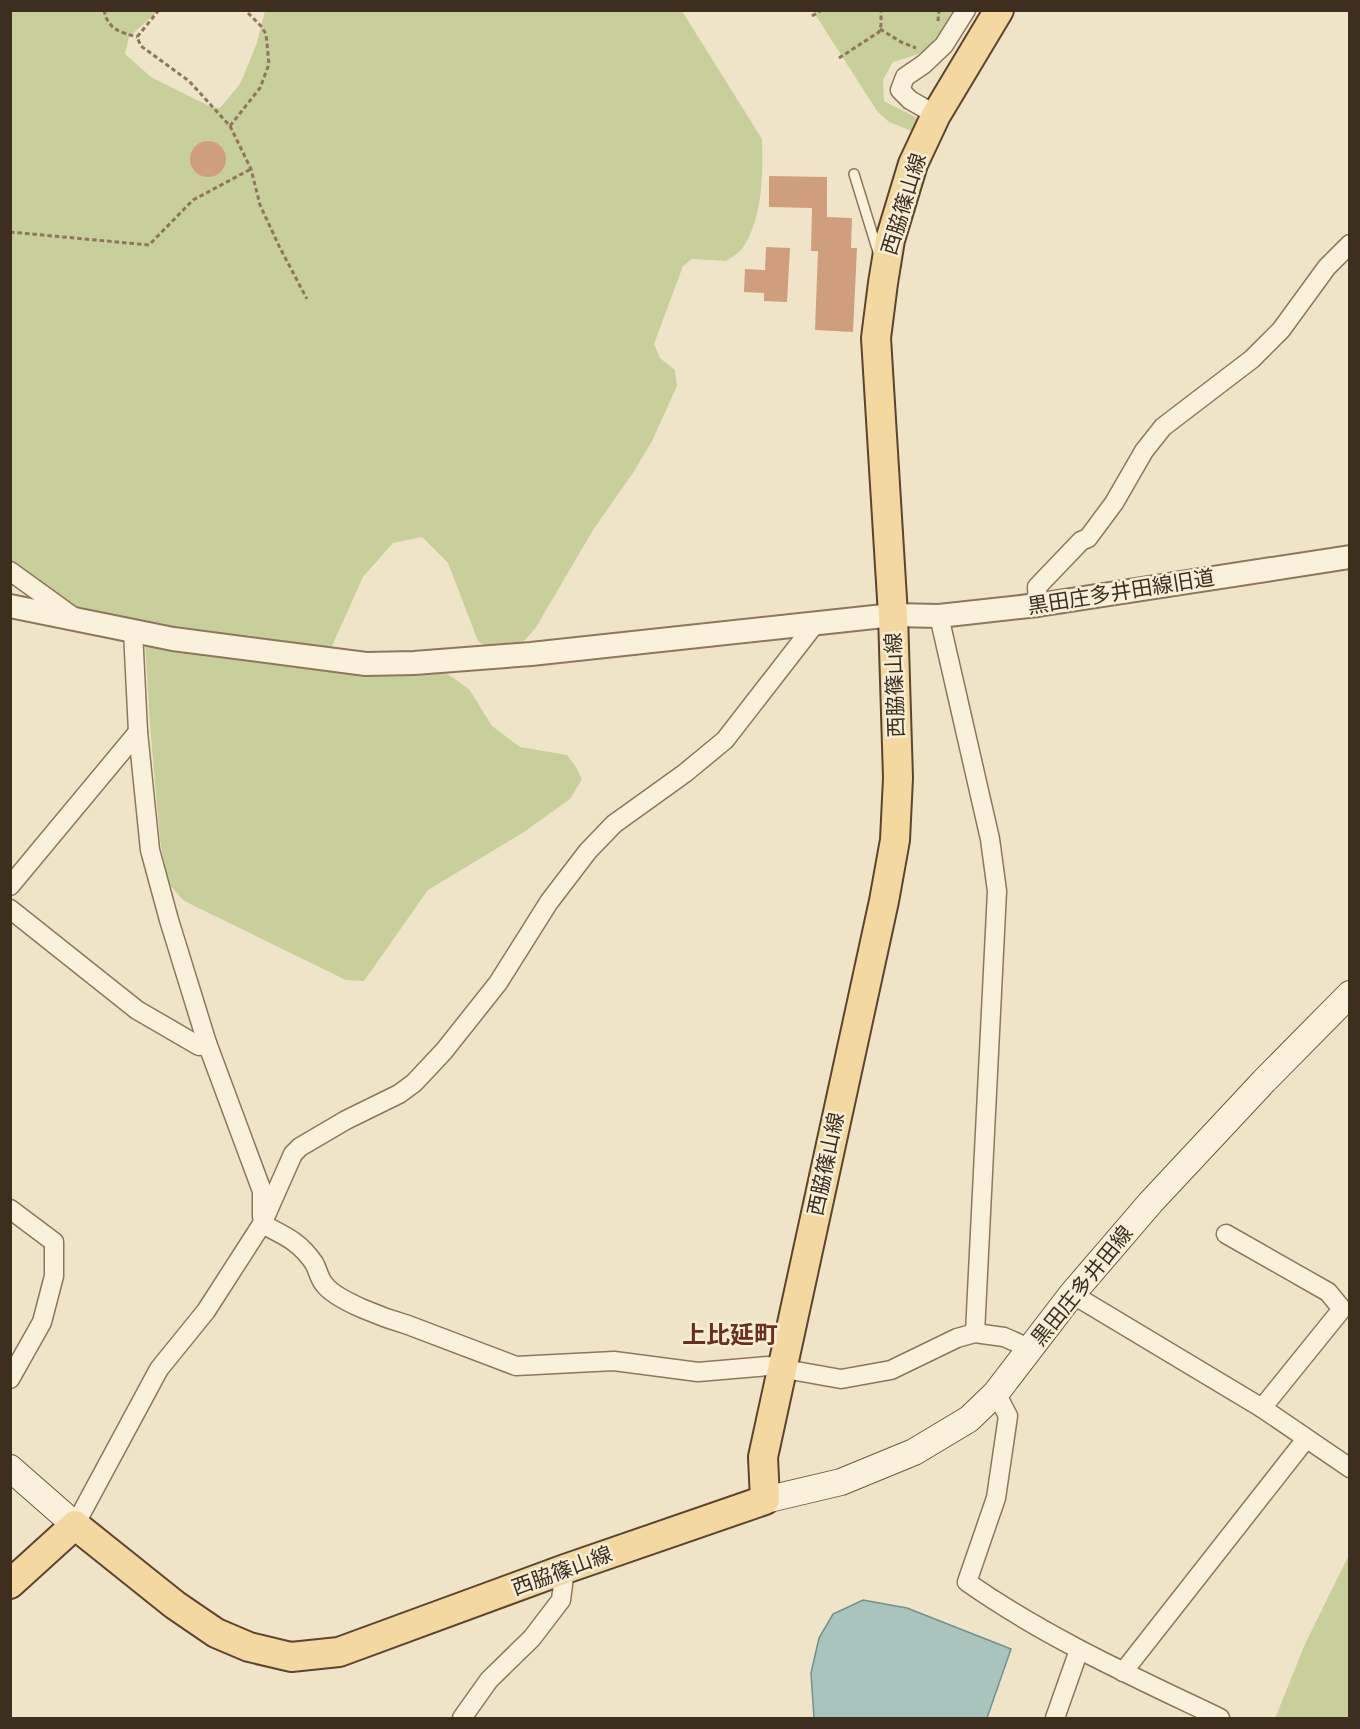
<svg xmlns="http://www.w3.org/2000/svg" width="1360" height="1729" font-family="'Roboto Serif','Noto Sans JP',serif">
<style>
.green{fill:#c9cf9b}
.water{fill:#a9c4bc;stroke:#6f938a;stroke-width:1.5}
.building{fill:#cf9f7d}
.lines{fill:none;stroke-linecap:round;stroke-linejoin:round}
.service-casing{stroke:#8d765c;stroke-width:12}
.minor-casing{stroke:#8d765c;stroke-width:21}
.tertiary-casing{stroke:#8d765c;stroke-width:26}
.secondary-casing{stroke:#6f573f;stroke-width:28}
.primary-casing{stroke:#5b4430;stroke-width:32}
.path{stroke:#8d765c;stroke-width:3;stroke-dasharray:4.5 3;stroke-linecap:butt}
.service{stroke:#faf1dc;stroke-width:9}
.minor{stroke:#faf1dc;stroke-width:18}
.tertiary{stroke:#faf1dc;stroke-width:22}
.secondary{stroke:#faf1dc;stroke-width:26}
.primary{stroke:#f3d9a0;stroke-width:28}
.labels{text-anchor:middle;dominant-baseline:central;stroke-width:5;stroke-linejoin:round;paint-order:stroke}
.street-label{font-size:21px;fill:#3d2e20;stroke:#f7eed8}
.quarter-label{font-size:24px;font-weight:bold;fill:#6b2e1e;stroke:#f7eed8}
</style>
<rect width="100%" height="100%" fill="#f0e4c8"/>
<g class="green">
<path d="M10,11H158L129,37L125,54L151,77L211,107L220,108L240,84L257,43L265,11H682L762,139C763,173 763,216 744,246C741,252 732,257 726,261L692,259L683,266L654,344L660,358L675,370L677,386L652,441L633,473L593,530L535,629L519,646L490,649L478,641L448,563L422,537L393,543L363,577L332,646V668L336,671L364,675L446,673L469,689L492,726L520,747L567,755L574,764L582,779L570,799L524,832L428,890L364,981L346,980L184,901L168,883L160,840L150,725L144,626L75,608L11,564Z"/>
<polygon points="813,11 960,11 931,50 893,62 883,80 884,101 917,118 919,121 914,132 889,122 877,111"/>
<polygon points="1349,1555 1349,1718 1272,1718 1276,1716 1305,1644"/>
</g>
<polygon class="water" points="863,1600 907,1608 1011,1649 987,1718 814,1718 811,1673 819,1638 833,1614"/>
<g class="building">
<circle cx="208" cy="159" r="18"/>
<polygon points="769,176 827,177 827,217 852,218 851,248 857,248 853,332 815,330 818,251 811,251 812,208 769,207"/>
<polygon points="766,247 790,248 787,302 764,301 764,293 744,292 745,269 765,270"/>
</g>
<g class="lines">
<defs>
<polyline id="service" points="854,174 879,255"/>
<g id="minor">
<polyline points="936,115 910,100 900,90 905,77 924,64 944,45 966,10"/>
<polyline points="10,571 75,618"/>
<polyline points="1038,605 1037,587 1081,541 1088,538 1114,503 1144,451 1163,427 1252,359 1281,330 1327,267 1350,244"/>
<polyline points="939,616 990,839 997,891 975,1333"/>
<polyline points="133,631 138,732 150,850 169,920 207,1043 262,1191 262,1217"/>
<polyline points="10,886 138,732"/>
<polyline points="10,909 137,1010 199,1046 207,1043"/>
<polyline points="10,1209 54,1242 54,1276 42,1322 10,1379"/>
<path d="M262,1224C285,1236 299,1241 314,1263C318,1270 319,1278 324,1284C336,1301 387,1319 408,1325L516,1366L614,1361L698,1372L768,1366L841,1379L891,1370L957,1338L975,1333L1004,1337L1031,1349"/>
<polyline points="1226,1234 1328,1292 1342,1309 1262,1408"/>
<polyline points="1072,1294 1262,1408 1350,1468"/>
<path d="M996,1393L1008,1416L996,1498L967,1582C1045,1637 1134,1677 1220,1718"/>
<polyline points="75,1525 159,1369 206,1311 262,1224 293,1154 300,1147 346,1120 399,1094 414,1083 444,1051 498,983 549,902 588,851 614,824 685,773 725,740 815,624"/>
<polyline points="1123,1672 1306,1439"/>
<polyline points="462,1718 489,1680 532,1638 561,1600 565,1569"/>
<polyline points="1055,1718 1079,1650"/>
</g>
<polyline id="tertiary" points="10,606 173,639 366,664 414,663 531,654 893,615 939,616 1038,605 1350,557"/>
<g id="secondary">
<polyline points="10,1468 75,1525"/>
<polyline points="765,1500 841,1482 914,1452 969,1419 996,1393 1072,1294 1151,1202 1264,1081 1350,994"/>
</g>
<polyline id="primary" points="10,1584 75,1525 175,1605 216,1633 249,1647 291,1657 339,1652 565,1569 765,1500 763,1457 884,901 895,840 898,778 893,615 876,338 883,283 890,240 913,164 936,115 999,10"/>
</defs>
<use href="#service" class="service-casing"/>
<use href="#minor" class="minor-casing"/>
<use href="#tertiary" class="tertiary-casing"/>
<use href="#secondary" class="secondary-casing"/>
<use href="#primary" class="primary-casing"/>
<g class="path">
<path d="M104,10C108,30 120,32 137,37"/>
<polyline points="159,10 137,37 141,46 189,81 230,126 260,88 269,64 266,34 261,26 245,10"/>
<polyline points="812,16 822,10"/>
<polyline points="938,21 939,10"/>
<polyline points="880,29 901,42 916,48"/>
<polyline points="839,58 879,32 881,25 881,10"/>
<polyline points="230,126 251,169 260,205 280,248 307,299"/>
<polyline points="10,232 149,245 193,200 251,169"/>
</g>
<use href="#service" class="service"/>
<use href="#minor" class="minor"/>
<use href="#tertiary" class="tertiary"/>
<use href="#secondary" class="secondary"/>
<use href="#primary" class="primary"/>
</g>
<g class="labels">
<g class="street-label">
<text transform="translate(904 204) rotate(-73)">西脇篠山線</text>
<text transform="translate(1121 592) rotate(-9)">黒田庄多井田線旧道</text>
<text transform="translate(895 685) rotate(-92)">西脇篠山線</text>
<text transform="translate(826 1164) rotate(-78)">西脇篠山線</text>
<text transform="translate(1082 1286) rotate(-51)">黒田庄多井田線</text>
<text transform="translate(562 1571) rotate(-20)">西脇篠山線</text>
</g>
<g class="quarter-label">
<text x="730" y="1335">上比延町</text>
</g>
</g>
<rect width="1360" height="1729" fill="none" stroke="#3d2e20" stroke-width="24"/>
</svg>
